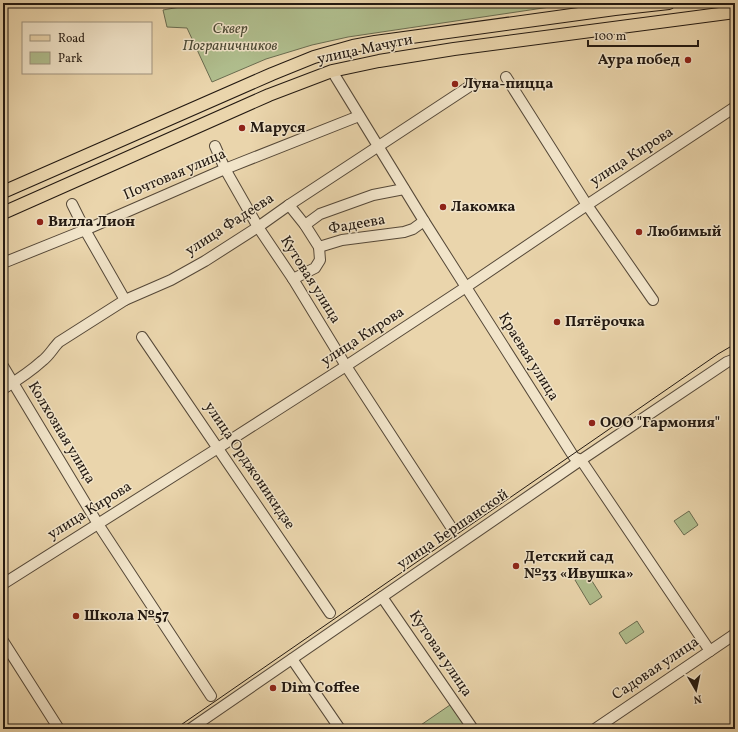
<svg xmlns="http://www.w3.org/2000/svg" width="738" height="732" font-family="Vollkorn,serif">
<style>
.green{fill:#b0be8e;stroke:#6a6c50}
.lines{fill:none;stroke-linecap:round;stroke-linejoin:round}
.minor-casing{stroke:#554838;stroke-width:12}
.major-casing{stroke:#231911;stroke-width:14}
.minor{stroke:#f1e4c9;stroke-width:10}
.major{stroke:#ead5ac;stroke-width:12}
.tram{stroke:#231911;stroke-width:1}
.poi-dot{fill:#8f2418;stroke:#f1e4c9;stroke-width:1.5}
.labels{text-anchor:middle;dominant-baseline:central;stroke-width:3;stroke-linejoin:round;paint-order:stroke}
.park-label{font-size:15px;font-style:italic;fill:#4d4b36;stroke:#f1e4c9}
.street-label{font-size:15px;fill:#231911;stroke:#f1e4c9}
.poi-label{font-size:15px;font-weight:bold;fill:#231911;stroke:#f1e4c9;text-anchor:start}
</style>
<rect width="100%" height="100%" fill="#ead5ac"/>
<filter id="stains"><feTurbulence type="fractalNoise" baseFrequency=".005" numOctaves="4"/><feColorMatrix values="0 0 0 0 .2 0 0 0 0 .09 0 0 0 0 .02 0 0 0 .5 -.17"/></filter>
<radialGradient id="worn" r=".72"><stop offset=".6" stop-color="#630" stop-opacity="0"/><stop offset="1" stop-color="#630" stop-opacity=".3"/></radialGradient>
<g class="green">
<polygon points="202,3 577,3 348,37 312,45 266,59 212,82 187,28 167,27 163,10"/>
<polygon points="689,511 698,525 684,535 674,521"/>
<polygon points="587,573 602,597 590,605 575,580"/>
<polygon points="637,621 644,632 626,644 619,633"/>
<polygon points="450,705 467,729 415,729"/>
</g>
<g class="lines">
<defs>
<g id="minor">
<polyline points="332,71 424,221 572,454 574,457 581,460 710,651"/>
<polyline points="506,77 587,205 653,300"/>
<polyline points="215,146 225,169 258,227 293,279 346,366 451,527"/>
<polyline points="72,204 85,230 125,300"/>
<polyline points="289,205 305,225 319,247 342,240 404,232 413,229 424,221"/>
<polyline points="305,225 320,214 373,195 404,189"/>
<polyline points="3,263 85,230 225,169 359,116"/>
<polyline points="293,279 315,268 320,260 319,247"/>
<polyline points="142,337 330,613"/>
<polyline points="3,366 98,524 211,696"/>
<path d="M3,389C16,381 30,372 42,361C49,356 53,348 59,342L125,300L171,280L205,261L258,227L289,205L473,84"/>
<polyline points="3,584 218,448 346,366 466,287 587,205 735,107"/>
<polyline points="382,597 473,729"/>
<polyline points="3,641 59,729"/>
<polyline points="292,659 340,729"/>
<polyline points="190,729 581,460 727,362 735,359"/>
<polyline points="595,729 735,634"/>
</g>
<g id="major">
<polyline points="3,192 272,74 314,57 353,46 375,42 615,9 669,3"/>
<polyline points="3,213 269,95 332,71 379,61 454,49 735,12"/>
</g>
</defs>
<use href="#minor" class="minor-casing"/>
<use href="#major" class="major-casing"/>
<use href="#minor" class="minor"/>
<use href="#major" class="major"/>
<polyline class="tram" points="175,729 718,354 735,344"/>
</g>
<g class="poi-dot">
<circle cx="688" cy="60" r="4"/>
<circle cx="455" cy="84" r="4"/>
<circle cx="242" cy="128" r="4"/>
<circle cx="443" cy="207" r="4"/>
<circle cx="40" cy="222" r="4"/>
<circle cx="639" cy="232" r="4"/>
<circle cx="557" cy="322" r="4"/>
<circle cx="592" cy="423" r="4"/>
<circle cx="516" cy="566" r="4"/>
<circle cx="76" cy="616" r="4"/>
<circle cx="273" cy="688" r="4"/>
</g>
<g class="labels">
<g class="park-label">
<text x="230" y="29">Сквер<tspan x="230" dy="17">Пограничников</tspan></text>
</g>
<g class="street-label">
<text transform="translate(365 50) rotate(-12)">улица Мачуги</text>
<text transform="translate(632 157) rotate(-33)">улица Кирова</text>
<text transform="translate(175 175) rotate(-23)">Почтовая улица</text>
<text transform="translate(230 225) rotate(-33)">улица Фадеева</text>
<text transform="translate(357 225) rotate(-10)">Фадеева</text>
<text transform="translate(310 280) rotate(58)">Кутовая улица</text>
<text transform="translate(363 337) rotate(-33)">улица Кирова</text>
<text transform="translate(528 357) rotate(58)">Краевая улица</text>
<text transform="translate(61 433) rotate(59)">Колхозная улица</text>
<text transform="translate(249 466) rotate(56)">улица Орджоникидзе</text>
<text transform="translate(90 511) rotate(-32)">улица Кирова</text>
<text transform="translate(453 530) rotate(-34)">улица Бершанской</text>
<text transform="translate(440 654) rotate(56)">Кутовая улица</text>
<text transform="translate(656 669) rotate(-34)">Садовая улица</text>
</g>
<g class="poi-label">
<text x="680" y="60" text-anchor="end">Аура побед</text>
<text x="463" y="84">Луна-пицца</text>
<text x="250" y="128">Маруся</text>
<text x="451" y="207">Лакомка</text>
<text x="48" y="222">Вилла Лион</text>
<text x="647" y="232">Любимый</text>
<text x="565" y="322">Пятёрочка</text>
<text x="600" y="423">ООО "Гармония"</text>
<text x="524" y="557">Детский сад<tspan x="524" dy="17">№33 «Ивушка»</tspan></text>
<text x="84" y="616">Школа №57</text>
<text x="281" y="688">Dim Coffee</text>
</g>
</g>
<rect width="738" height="732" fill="none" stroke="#ead5ac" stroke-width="16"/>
<rect x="4" y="4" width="730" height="724" fill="none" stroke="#231911" stroke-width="2"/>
<rect x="8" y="8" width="722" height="716" fill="none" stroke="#231911"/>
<rect x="22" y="22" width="130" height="52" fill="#f1e4c9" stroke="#9f937f"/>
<rect x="30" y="35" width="20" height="6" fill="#ead5ac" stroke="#9f937f"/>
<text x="58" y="42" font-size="12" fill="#231911">Road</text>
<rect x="30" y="52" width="20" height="12" fill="#b0be8e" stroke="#9f937f"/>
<text x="58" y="62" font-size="12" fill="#231911">Park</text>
<g transform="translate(696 690) rotate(171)" stroke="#f1e4c9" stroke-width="3" paint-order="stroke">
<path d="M0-3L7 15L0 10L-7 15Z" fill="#231911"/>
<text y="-6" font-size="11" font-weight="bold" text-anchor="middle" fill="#231911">N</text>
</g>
<path d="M588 40v6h110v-6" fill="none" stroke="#231911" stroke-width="2"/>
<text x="594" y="40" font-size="12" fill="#231911" stroke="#f1e4c9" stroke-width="3" paint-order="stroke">100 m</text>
<rect width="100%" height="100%" filter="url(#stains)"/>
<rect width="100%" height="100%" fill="url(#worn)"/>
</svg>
